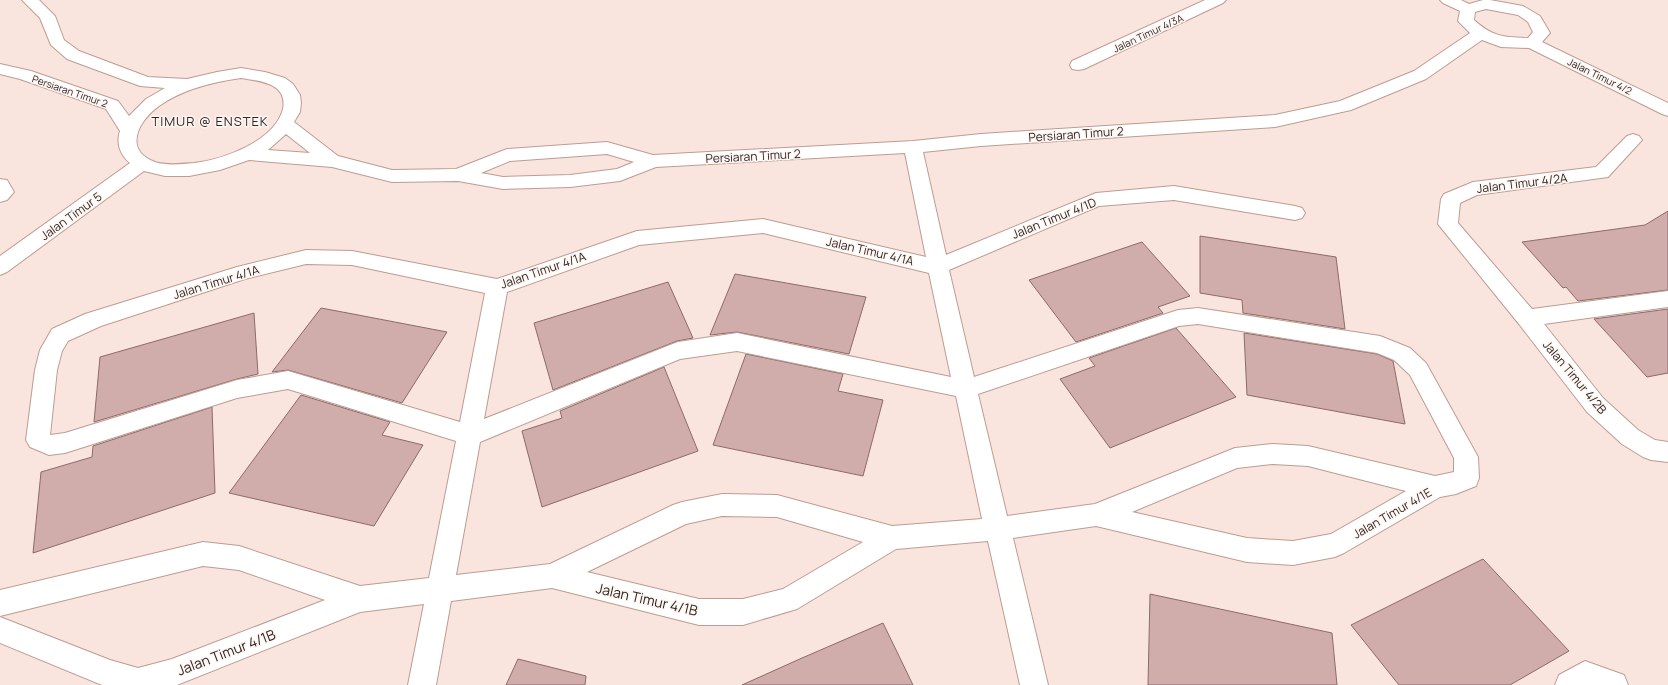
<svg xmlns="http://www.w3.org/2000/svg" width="1668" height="685" font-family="Manrope,sans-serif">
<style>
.building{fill:#d0acab;stroke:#8c6b69}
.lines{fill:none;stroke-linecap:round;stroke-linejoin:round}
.minor-casing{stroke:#bd9c91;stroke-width:2}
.minor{fill:#fff;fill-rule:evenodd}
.labels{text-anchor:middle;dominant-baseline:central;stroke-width:3;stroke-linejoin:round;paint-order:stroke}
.far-street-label{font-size:10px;fill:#322521;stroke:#fdf6f3}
.street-label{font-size:12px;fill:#322521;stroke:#fdf6f3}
.neighbourhood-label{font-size:13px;letter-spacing:1px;fill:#322521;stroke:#fdf6f3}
.near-street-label{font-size:14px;fill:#322521;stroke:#fdf6f3}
</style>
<rect width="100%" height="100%" fill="#fae5de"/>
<g class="building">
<polygon points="1668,211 1668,290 1578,301 1566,287 1563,288 1522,242 1645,225"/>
<polygon points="1200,236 1336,257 1345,329 1243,313 1242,300 1200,293"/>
<polygon points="1142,242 1190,296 1158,307 1163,313 1076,342 1029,280"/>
<polygon points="735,274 866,297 849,354 737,332 710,335"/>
<polygon points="668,282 693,338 677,341 553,390 534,323"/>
<polygon points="321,308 353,314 447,332 402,403 288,370 272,372"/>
<polygon points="1668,309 1668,373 1647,377 1594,319"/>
<polygon points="254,313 258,374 237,379 94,422 100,357"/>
<polygon points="1176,328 1236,397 1110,448 1060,379 1095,366 1089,358"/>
<polygon points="1244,333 1377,354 1393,361 1405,424 1247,395"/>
<polygon points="746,354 843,374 838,391 883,400 863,476 713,445"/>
<polygon points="664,367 698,451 542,507 522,431 562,418 560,411"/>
<polygon points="301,395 390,422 382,435 423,445 374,526 229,493"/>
<polygon points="212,407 215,493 33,553 41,472 92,457 93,446"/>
<polygon points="1483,559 1569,651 1510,685 1399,685 1351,625"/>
<polygon points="1150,594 1332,633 1337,685 1148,685"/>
<polygon points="883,623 913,685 742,685 802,658"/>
<polygon points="518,659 586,676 585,685 506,685"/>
</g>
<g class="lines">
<defs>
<g id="minor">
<path d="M22,0H39L55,16L64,40L79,51L148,77L187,79L217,72L241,68L265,72L285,78L293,84L300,95L301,103L300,112L294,122L338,156L392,170L456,169L507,149L607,142L653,155L913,141L981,134L1275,115L1340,101L1414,71L1470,33L1458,21L1460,11L1443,3L1440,0H1461L1469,4L1483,0H1490L1523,6L1540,16L1550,33L1542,42L1668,103V116L1662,114L1529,48L1501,47L1482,40L1426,79L1351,110L1275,127L981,146L923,152L946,255L1096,193L1174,186L1295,206L1302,208L1305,213L1302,218L1295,220L1174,200L1099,206L949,270L974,377L1178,310L1198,308L1380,336L1410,348L1426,363L1478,457L1479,478L1476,486L1456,494L1440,497L1344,553L1335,557L1293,565L1247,562L1096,526L1013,538L1048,685H1020L988,541L896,549L797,609L743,625H699L552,588L451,601L436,685H408L424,604L360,612L177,685H102L0,643V617L110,660L138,668L172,659L325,600L239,570L203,566L0,616V590L203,542L239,546L360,586L429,578L456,441L288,389L237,398L65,453L49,455L30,447L26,440L35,370L40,350L52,329L85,314L237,267L306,250L352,251L497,279L637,231L763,219L926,257L905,153L656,167L620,181L570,187L503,189L458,181L392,182L332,167L249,160L220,170L189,176H165L144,171L7,272L0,275V256L130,163C120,155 116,143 120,131L106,109L20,79L0,74V64L31,71L118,101L129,116L146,99L165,88L140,86L67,59L51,45L40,18ZM1486,9L1518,15L1528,22L1533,32L1528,38C1503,37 1493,37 1474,20L1475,12ZM241,78C259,81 288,83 283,109C275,141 223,160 194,163C182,164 167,166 155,162C123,150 138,121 159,106C183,89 212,82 241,78ZM286,134L310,153L268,150ZM607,154L634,162L617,169L570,175L503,177L481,173L510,161ZM763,233L929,273L951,377L737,333L678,342L670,345L484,419L507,292L639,245ZM306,264L352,265L485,293L460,422L288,371L237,380L65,433L50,435L57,370L62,351L68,341L101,326L245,279ZM1198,324L1377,353L1394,360L1410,375L1454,458V472L1435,476L1308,446L1273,444L1235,448L1095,504L1007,516L978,394L1179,326ZM737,351L956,396L982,519L892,526L777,495L722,494L682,502L673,505L550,564L456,575L480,442L680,359ZM1273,464L1308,466L1406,491L1331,534L1293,541L1247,538L1132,512L1237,468ZM722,516L777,517L863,542L783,589L743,599H699L587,572L686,524Z"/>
<polygon points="1205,0 1226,0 1223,3 1084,69 1078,70 1072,69 1070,65 1072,61"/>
<polygon points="1633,134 1639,136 1642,140 1608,177 1477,195 1460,203 1458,223 1532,309 1668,291 1668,307 1544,324 1603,398 1638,430 1655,440 1668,442 1668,462 1651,460 1643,457 1622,444 1587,412 1519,324 1438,224 1441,199 1444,194 1473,182 1596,167 1627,136"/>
<polygon points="0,179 7,180 14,192 7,200 0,202"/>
<polygon points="1585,661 1624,675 1628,685 1555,685 1559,675"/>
</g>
</defs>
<use href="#minor" class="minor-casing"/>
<use href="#minor" class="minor"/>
</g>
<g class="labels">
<g class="far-street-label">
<text transform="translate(1148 33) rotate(-25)">Jalan Timur 4/3A</text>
<text transform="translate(1600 76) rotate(26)">Jalan Timur 4/2</text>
<text transform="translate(70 91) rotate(19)">Persiaran Timur 2</text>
</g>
<g class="street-label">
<text transform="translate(1076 134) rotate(-4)">Persiaran Timur 2</text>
<text transform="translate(753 156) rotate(-3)">Persiaran Timur 2</text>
<text transform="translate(1522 183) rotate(-7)">Jalan Timur 4/2A</text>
<text transform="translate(71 216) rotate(-36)">Jalan Timur 5</text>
<text transform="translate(1054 218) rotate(-22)">Jalan Timur 4/1D</text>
<text transform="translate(870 251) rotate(13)">Jalan Timur 4/1A</text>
<text transform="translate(543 270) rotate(-19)">Jalan Timur 4/1A</text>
<text transform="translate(216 282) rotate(-17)">Jalan Timur 4/1A</text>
<text transform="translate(1575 377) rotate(50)">Jalan Timur 4/2B</text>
<text transform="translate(1392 513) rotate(-30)">Jalan Timur 4/1E</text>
</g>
<g class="neighbourhood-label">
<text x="210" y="121">TIMUR @ ENSTEK</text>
</g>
<g class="near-street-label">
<text transform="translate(647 599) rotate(13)">Jalan Timur 4/1B</text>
<text transform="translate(226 652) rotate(-21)">Jalan Timur 4/1B</text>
</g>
</g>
</svg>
